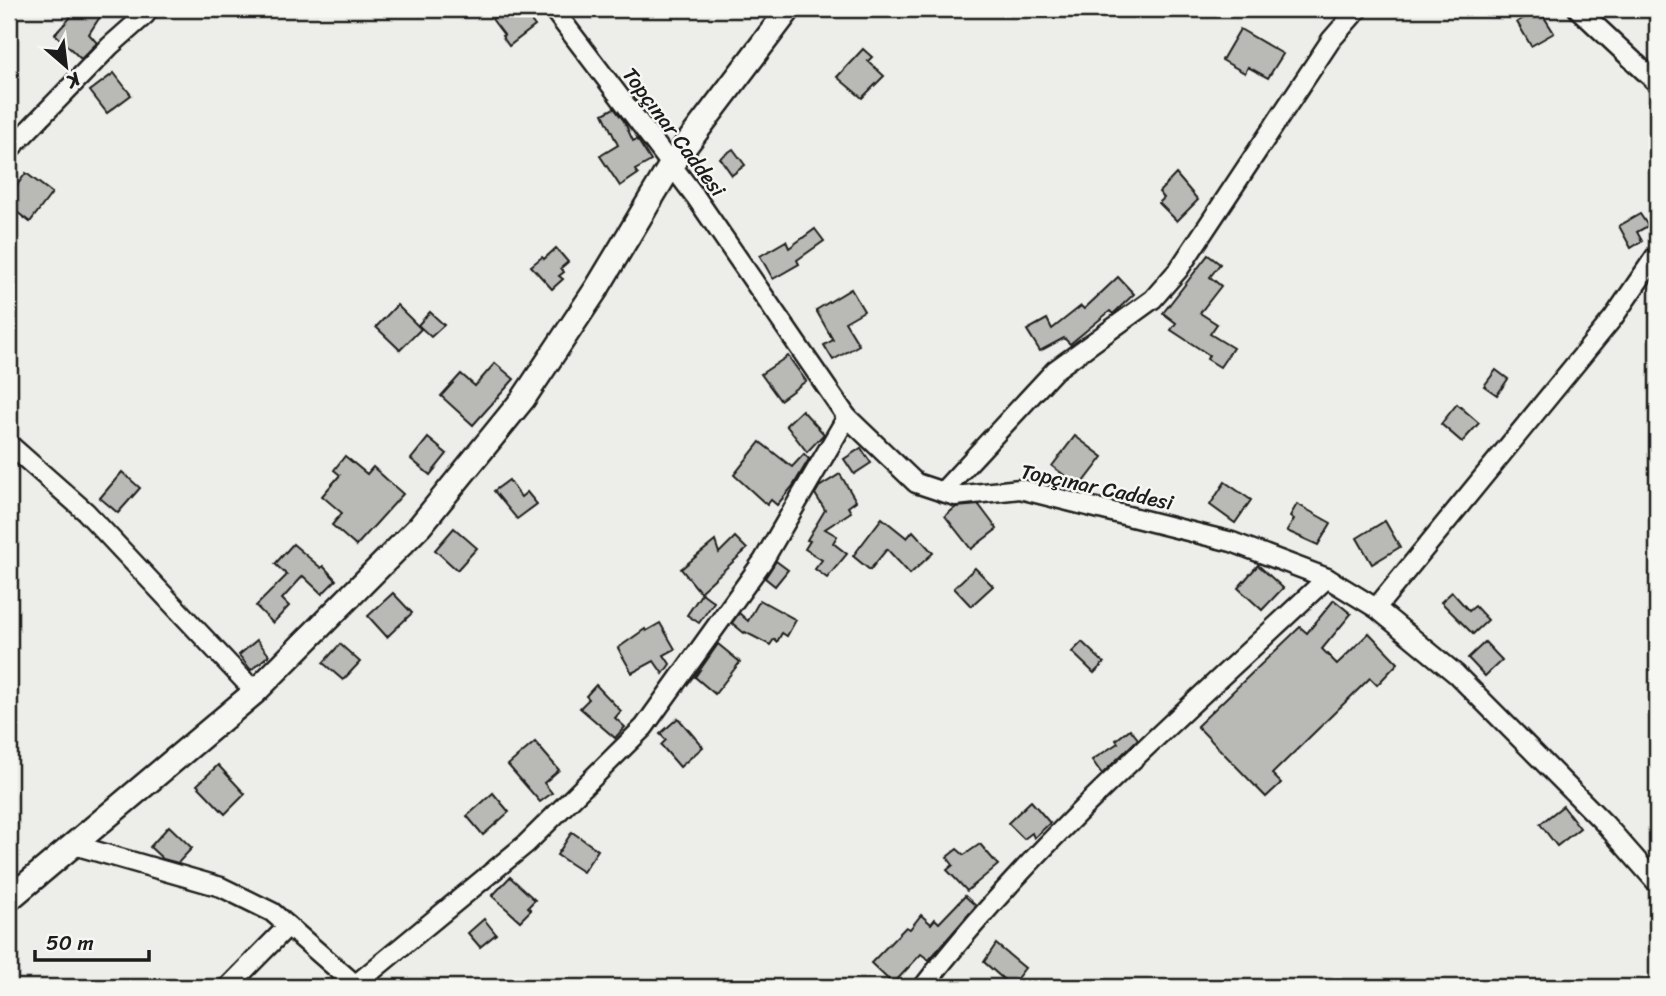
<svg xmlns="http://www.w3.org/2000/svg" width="1666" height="996" font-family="Sriracha,sans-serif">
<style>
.building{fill:#b9b9b6;stroke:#1c1c1c;stroke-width:2}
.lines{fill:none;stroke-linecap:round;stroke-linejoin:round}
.minor-casing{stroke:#1c1c1c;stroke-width:23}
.tertiary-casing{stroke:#1c1c1c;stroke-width:28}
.minor{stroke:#f6f6f2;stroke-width:18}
.tertiary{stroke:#f6f6f2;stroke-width:23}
.labels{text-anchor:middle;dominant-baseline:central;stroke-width:5;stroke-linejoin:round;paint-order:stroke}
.street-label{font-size:21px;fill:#1c1c1c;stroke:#f6f6f2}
</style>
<rect width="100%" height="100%" fill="#edede9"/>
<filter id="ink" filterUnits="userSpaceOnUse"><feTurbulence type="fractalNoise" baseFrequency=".0143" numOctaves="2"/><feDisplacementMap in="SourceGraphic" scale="14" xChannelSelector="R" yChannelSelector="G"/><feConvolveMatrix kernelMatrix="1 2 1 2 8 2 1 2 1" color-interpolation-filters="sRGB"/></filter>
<g filter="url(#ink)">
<g class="building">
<polygon points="58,9 105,9 89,34 97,43 81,59 55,34 71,17"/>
<polygon points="505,9 522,9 535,26 509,46 502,36 504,35 492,19"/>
<polygon points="1539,9 1554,33 1531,46 1517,22"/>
<polygon points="1240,29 1283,54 1268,78 1248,67 1245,73 1222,60"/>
<polygon points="863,49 872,57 868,61 884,76 862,98 837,77"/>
<polygon points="114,73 131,95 107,113 90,91"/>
<polygon points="614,108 624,121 633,141 637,139 651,161 635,170 638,174 620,186 600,156 618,145 603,114"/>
<polygon points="733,149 745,165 732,175 720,158"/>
<polygon points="26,173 52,193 30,222 9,206 9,196"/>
<polygon points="1176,174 1198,200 1177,221 1159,203 1164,198 1159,192"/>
<polygon points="1640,214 1648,226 1637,232 1642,241 1631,248 1619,226"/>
<polygon points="815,229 824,241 797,260 799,264 773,279 760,256 786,241 789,248"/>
<polygon points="556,248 568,262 561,268 564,272 559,276 563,279 552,289 531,266 542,257 544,259"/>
<polygon points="1208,255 1220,264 1210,277 1221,286 1200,313 1217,324 1210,334 1233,348 1220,367 1207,359 1209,355 1171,330 1176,323 1163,313"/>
<polygon points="1118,277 1134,294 1113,314 1110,311 1070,344 1064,338 1040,351 1027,330 1047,319 1052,329 1081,306 1084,309"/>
<polygon points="851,289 864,311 845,322 859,345 833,360 824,345 833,340 816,310"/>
<polygon points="397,305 421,329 400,350 376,327"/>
<polygon points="430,312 444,325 431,337 418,325"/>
<polygon points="788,356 806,381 780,400 761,374"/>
<polygon points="495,363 514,379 473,425 441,396 461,374 475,386"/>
<polygon points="1496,370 1508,379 1497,395 1484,386"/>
<polygon points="1457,404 1479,423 1462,442 1441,424"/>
<polygon points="802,410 824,434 807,452 786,425"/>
<polygon points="1075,436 1103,457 1080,487 1052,466"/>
<polygon points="428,438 447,454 430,475 411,459"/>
<polygon points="760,442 792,467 804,454 809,459 793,486 777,505 771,500 767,505 734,475"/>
<polygon points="861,448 871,463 854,474 844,459"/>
<polygon points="345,456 367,474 373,467 403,494 356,546 332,525 342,513 322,496 340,475 334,470"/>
<polygon points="122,472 140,488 118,513 100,498"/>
<polygon points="840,474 856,501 848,507 851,512 825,529 837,536 833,543 847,554 827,578 815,569 822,560 805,549 810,541 807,540 825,510 815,494 819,487"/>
<polygon points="509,480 521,497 527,492 537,504 517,519 494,491"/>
<polygon points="1225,482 1251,500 1235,523 1210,505"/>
<polygon points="1297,504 1331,523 1318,545 1287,531 1294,519 1290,516"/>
<polygon points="979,505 997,529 971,549 945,516 956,507"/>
<polygon points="882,518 907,538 913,531 933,553 910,574 887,549 870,570 853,556"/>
<polygon points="1385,521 1400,547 1372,564 1357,538"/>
<polygon points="454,528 477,548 457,570 435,550"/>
<polygon points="735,537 747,549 700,592 681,569 715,541 719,553"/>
<polygon points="293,544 321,568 323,566 336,580 322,594 303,576 282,599 289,606 273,623 256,606 287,575 275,564"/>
<polygon points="776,561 788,570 775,586 765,578"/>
<polygon points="1258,565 1283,588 1262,610 1238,588"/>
<polygon points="975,568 993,586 971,606 954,588"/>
<polygon points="1452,592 1469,611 1475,606 1488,620 1473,634 1441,602"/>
<polygon points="393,593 412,613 387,637 368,616"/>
<polygon points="702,593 714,602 699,623 687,615"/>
<polygon points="760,600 796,620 787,636 782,633 777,642 774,639 770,645 745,632 744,633 732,623 739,613 748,621"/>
<polygon points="1334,600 1351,614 1322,649 1337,664 1369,633 1398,663 1377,685 1370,678 1272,774 1281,783 1266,797 1197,726 1300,627 1307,633"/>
<polygon points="660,623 675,649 664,655 670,664 663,674 654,661 632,673 618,648 645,629 646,631"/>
<polygon points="257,640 269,655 251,670 239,655"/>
<polygon points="1082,642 1104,663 1094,673 1072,652"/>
<polygon points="1485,642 1502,660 1485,676 1468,658"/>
<polygon points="340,644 360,662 343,680 323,663"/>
<polygon points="718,644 740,662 715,694 695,677"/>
<polygon points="596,685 621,711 615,718 625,727 615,738 580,708 589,699 586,696"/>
<polygon points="678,718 703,747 680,767 661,745 666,740 660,734"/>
<polygon points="1130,729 1138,739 1102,774 1092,760 1118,743 1116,740"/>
<polygon points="535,742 559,770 544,783 552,793 540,802 508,765"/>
<polygon points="218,765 245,794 225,814 197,785"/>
<polygon points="493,793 509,812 483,835 467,816"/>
<polygon points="1031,801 1050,823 1034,838 1032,833 1024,839 1008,823"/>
<polygon points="1563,806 1580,828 1557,846 1540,824"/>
<polygon points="169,826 192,848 178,863 163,859 150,847"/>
<polygon points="572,832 598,850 583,872 557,855"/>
<polygon points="980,844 998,865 967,891 947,870 953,865 947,857 957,849 964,855"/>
<polygon points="510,877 535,900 528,907 531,910 520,921 492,896"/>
<polygon points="965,896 976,906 929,960 921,954 893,984 871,963 906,927 910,929 921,915 931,924 935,919 939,923"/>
<polygon points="484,919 496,934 480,947 468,933"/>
<polygon points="996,944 1025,968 1011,986 984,962"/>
</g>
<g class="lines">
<defs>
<g id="minor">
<polyline points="553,9 695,196 847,417 916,483 955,496 1020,489 1232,542 1327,578 1376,608 1456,674 1605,824 1657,883"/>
<polyline points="1578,9 1657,83"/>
<polyline points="9,150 110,46 145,15 148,9"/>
<polyline points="9,444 86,512 255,692"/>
<polyline points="942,492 1055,370 1153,299 1179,269 1331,40 1358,9"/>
<polyline points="1376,608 1613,318 1657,254"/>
<polyline points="74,845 221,887 272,912 358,987"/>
<polyline points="355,985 526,844 644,727 763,561 847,417"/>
<polyline points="228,987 288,926"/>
<path d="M923,987C1040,835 1188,710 1327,578"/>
</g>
<polyline id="tertiary" points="9,899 255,692 420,526 523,399 597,288 671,165 789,9"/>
</defs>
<use href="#minor" class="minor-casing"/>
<use href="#tertiary" class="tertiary-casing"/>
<use href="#minor" class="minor"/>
<use href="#tertiary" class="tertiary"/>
</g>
</g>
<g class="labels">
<g class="street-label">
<text transform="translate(674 132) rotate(53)">Topçınar Caddesi</text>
<text transform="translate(1097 487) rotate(12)">Topçınar Caddesi</text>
</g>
</g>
<rect width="1666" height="996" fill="none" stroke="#f6f6f2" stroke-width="35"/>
<rect x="18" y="18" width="1631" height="961" fill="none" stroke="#1c1c1c" stroke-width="2.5" filter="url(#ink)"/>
<g transform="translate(66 66) rotate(152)" stroke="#f6f6f2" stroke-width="5" paint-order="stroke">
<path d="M0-5L12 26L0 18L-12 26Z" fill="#1c1c1c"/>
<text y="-10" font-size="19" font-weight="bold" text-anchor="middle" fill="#1c1c1c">K</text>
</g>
<path d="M35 950v10h114v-10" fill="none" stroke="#1c1c1c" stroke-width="3.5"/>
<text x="46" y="950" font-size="21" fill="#1c1c1c" stroke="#f6f6f2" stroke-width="5" paint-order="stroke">50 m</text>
</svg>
